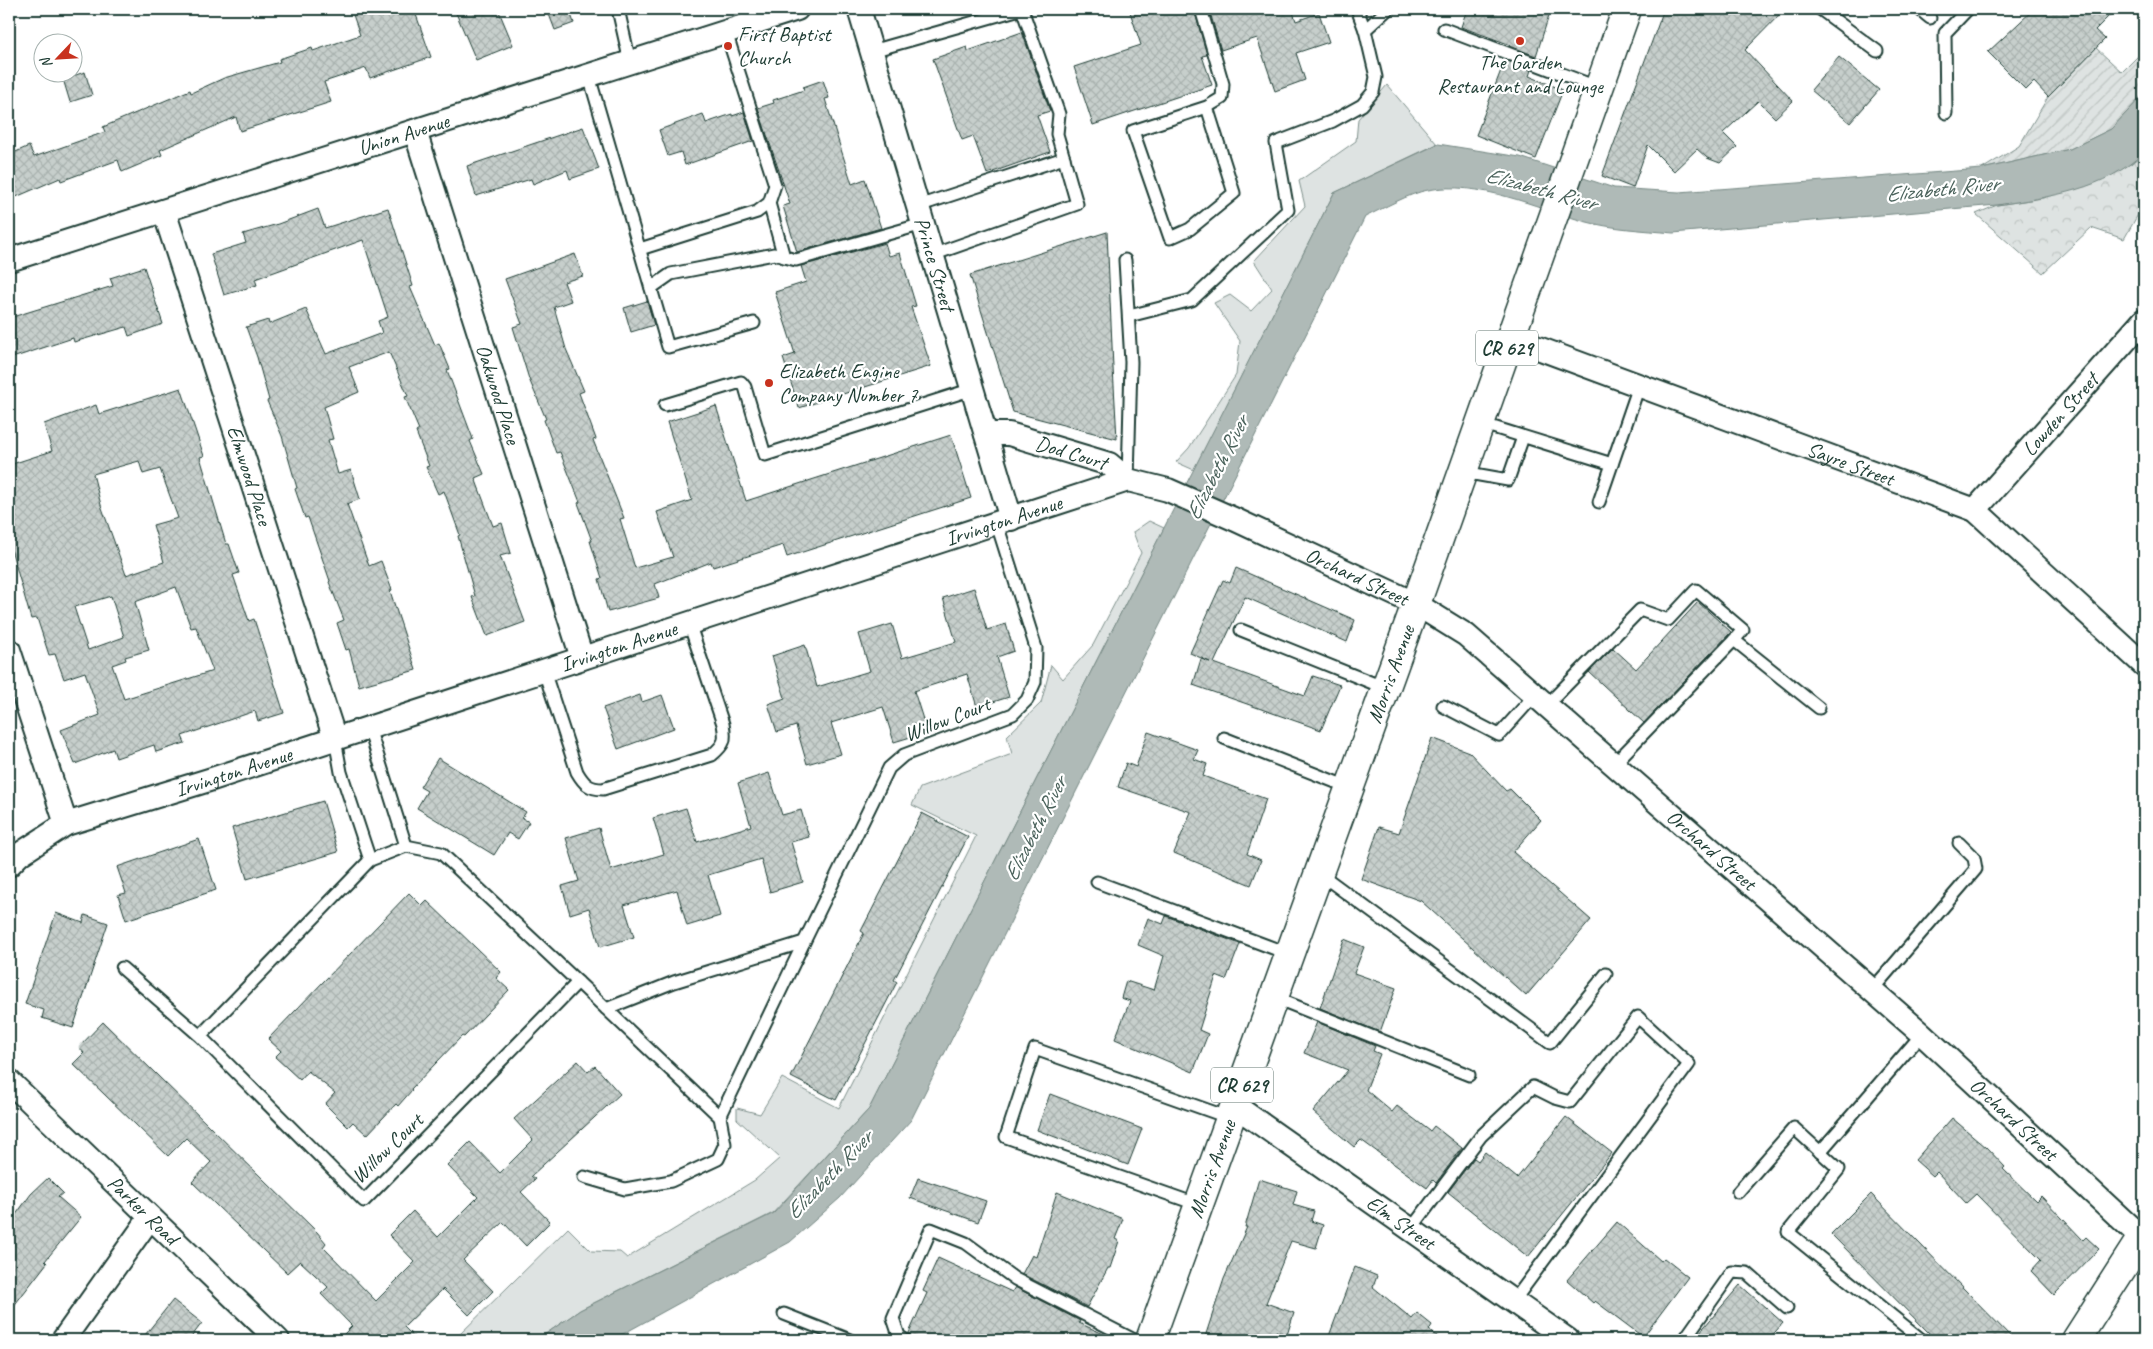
<svg xmlns="http://www.w3.org/2000/svg" width="2153" height="1349" font-family="Caveat,sans-serif">
<style>
.grass{fill:#dee3e2;stroke:#7e908b}
.forest{fill:url(#forest-crowns);stroke:#7e908b}
.garden{fill:url(#garden-furrows);stroke:#7e908b}
.water{fill:#afbab7;stroke:#758883}
.building{fill:url(#building-cross-hatch);stroke:#1f3d34;fill-rule:evenodd}
.lines{fill:none;stroke-linecap:round;stroke-linejoin:round}
.lane-casing{stroke:#1f3d34;stroke-width:15}
.street-casing{stroke:#1f3d34;stroke-width:26}
.secondary-casing{stroke:#1f3d34;stroke-width:31}
.primary-casing{stroke:#1f3d34;stroke-width:31}
.lane{stroke:#fff;stroke-width:11}
.street{stroke:#fff;stroke-width:22}
.secondary{stroke:#fff;stroke-width:28}
.primary{stroke:#fff;stroke-width:28}
.poi-dot{fill:#c8321e;stroke:#fff;stroke-width:2}
.labels{text-anchor:middle;dominant-baseline:central;stroke-width:4.5;stroke-linejoin:round;paint-order:stroke}
.shield{fill:#fff;stroke:#627771;stroke-width:1}
.shield-label{font-size:20px;font-weight:bold;fill:#1f3d34}
.poi-label{font-size:21px;fill:#1f3d34;stroke:#fff;text-anchor:start}
.street-label{font-size:21px;fill:#1f3d34;stroke:#fff}
.water-label{font-size:22px;font-style:italic;fill:#4a625b;stroke:#fff}
</style>
<defs>
<pattern id="forest-crowns" width="20" height="18" patternUnits="userSpaceOnUse" patternTransform="scale(1.25)"><rect width="20" height="18" fill="#dee3e2"/><path d="M2 6a3 3 0 1 1 6 0M12 15a3 3 0 1 1 6 0" fill="none" stroke="#bec4c2"/></pattern>
<pattern id="garden-furrows" width="10" height="10" patternUnits="userSpaceOnUse" patternTransform="scale(1.25)"><rect width="10" height="10" fill="#dee3e2"/><path d="M-1 1l2-2M0 10L10 0M9 11l2-2" fill="none" stroke="#bec4c2"/></pattern>
<pattern id="building-cross-hatch" width="8" height="8" patternUnits="userSpaceOnUse" patternTransform="scale(1.25)"><rect width="8" height="8" fill="#c7cfcc"/><path d="M0 0l8 8M0 8l8-8" fill="none" stroke="#aab3b0"/></pattern>
</defs>
<rect width="100%" height="100%" fill="#fff"/>
<filter id="ink" filterUnits="userSpaceOnUse"><feTurbulence type="fractalNoise" baseFrequency=".02" numOctaves="2"/><feDisplacementMap in="SourceGraphic" scale="10" xChannelSelector="R" yChannelSelector="G"/><feConvolveMatrix kernelMatrix="1 2 1 2 8 2 1 2 1" color-interpolation-filters="sRGB"/></filter>
<g filter="url(#ink)">
<g class="grass">
<polygon points="1387,85 1437,144 1334,193 1194,470 1176,462 1189,448 1236,375 1240,341 1214,303 1230,295 1251,311 1272,289 1254,261 1305,206 1299,181 1356,141 1358,119"/>
<polygon points="1149,521 1164,528 869,1109 773,1213 580,1310 537,1340 454,1340 568,1228 591,1251 620,1252 627,1258 755,1180 780,1158 737,1119 737,1108 760,1114 782,1078 839,1108 976,836 912,805 920,788 1012,754 1007,736 1041,703 1051,665 1063,679 1093,645 1141,553 1133,532"/>
</g>
<polygon class="forest" points="2144,152 2144,204 2124,239 2091,228 2043,273 1976,214 1997,205 2043,198 2131,164"/>
<polygon class="garden" points="2096,48 2122,72 2144,50 2144,94 2111,129 2070,149 1982,169 2019,146 2048,97"/>
<path class="water" d="M2144,94V152C2106,190 2049,197 1997,205L1673,233C1643,230 1612,229 1583,221C1535,207 1478,180 1428,190C1410,193 1382,209 1365,217L911,1120L840,1198L790,1242L612,1340H537L580,1310L774,1213L869,1109L1334,193L1438,144L1520,157L1614,188L1679,192L1982,169L2070,149L2111,129Z"/>
<g class="building">
<polygon points="351,9 414,9 431,57 370,78 366,68 324,82 331,102 240,131 236,117 160,150 162,155 122,172 118,160 61,181 60,178 9,200 9,155 29,146 34,157 105,132 103,127 190,90 191,93 224,78 280,62 279,59 312,48 313,51 360,35"/>
<polygon points="467,9 498,9 513,45 476,60 456,13"/>
<polygon points="547,9 569,9 574,23 555,30"/>
<polygon points="1129,9 1194,9 1207,55 1202,56 1212,85 1093,125 1074,67 1141,45"/>
<polygon points="1209,9 1292,9 1296,21 1319,13 1329,42 1296,53 1305,80 1275,91 1257,38 1221,50"/>
<polygon points="1467,9 1551,9 1536,56 1510,46 1511,45 1461,27"/>
<polygon points="1664,9 1785,9 1745,50 1793,101 1775,118 1758,101 1723,133 1737,147 1720,163 1707,158 1697,149 1674,171 1648,145 1633,188 1602,176"/>
<polygon points="2034,9 2116,9 2095,30 2105,39 2048,97 2034,82 2026,90 1988,52"/>
<polygon points="1022,32 1050,111 1037,115 1050,152 987,174 973,136 962,140 933,59 967,47 968,51"/>
<polygon points="1839,57 1879,90 1850,123 1811,90"/>
<polygon points="1505,60 1531,70 1529,76 1563,90 1536,159 1476,135"/>
<polygon points="85,72 92,95 70,102 63,79"/>
<polygon points="823,80 829,98 825,99 852,184 865,179 881,228 797,252 783,206 790,204 758,108 774,103 773,100 804,90 803,87"/>
<polygon points="744,112 753,141 685,165 681,152 668,156 659,130 703,114 706,123 732,114 732,116"/>
<polygon points="583,127 599,169 570,179 567,170 533,184 531,179 476,196 467,166"/>
<polygon points="388,208 413,286 410,287 435,345 439,343 450,369 447,370 473,439 470,441 484,474 475,478 493,526 502,523 511,553 500,556 525,622 487,636 472,597 475,596 458,536 460,535 444,491 438,494 426,467 429,466 416,432 419,430 405,397 408,396 389,352 349,367 359,392 324,407 333,439 328,440 338,474 351,470 360,499 347,504 369,566 381,561 392,590 390,591 416,670 359,686 349,649 346,650 337,623 344,620 329,582 330,581 308,517 305,518 295,489 297,488 282,436 267,401 269,400 257,357 246,327 268,320 269,324 306,309 326,354 382,333 378,321 388,317 363,240 255,279 257,285 224,295 211,254 246,243 243,234 278,224 318,209 325,228"/>
<polygon points="1107,232 1113,368 1117,439 1013,412 970,275"/>
<polygon points="885,243 889,256 900,253 916,306 911,307 931,366 799,408 783,358 795,354 775,292 806,282 801,266"/>
<polygon points="575,254 583,276 564,282 571,301 554,307 566,349 584,391 579,393 596,439 593,440 624,518 620,519 635,568 673,557 657,512 692,500 667,422 716,406 746,501 951,435 971,498 787,557 783,545 713,567 711,562 655,584 659,598 608,612 599,579 602,578 590,541 592,541 578,503 580,502 560,452 556,453 544,420 546,419 529,379 513,327 522,324 505,279"/>
<polygon points="144,267 163,324 129,336 126,327 74,342 73,338 9,359 9,318 113,286 110,278"/>
<polygon points="647,301 654,325 631,332 624,308"/>
<path d="M181,388L204,456L200,457L226,544H229L239,573L233,575L249,621L254,619L284,713L258,721L255,711L182,736L185,743L156,752L154,745L116,758L113,749L75,764L61,730L100,715L85,672L64,679L55,654L49,655L37,618L31,619L9,542V465L52,451L44,424L96,405L99,414ZM139,461L143,474L160,469L178,518L153,525L164,562L126,575L101,505L93,474ZM176,587L191,628L196,627L213,671L124,699L112,665L126,660L125,657L149,650L135,602ZM111,596L124,637L88,650L74,607Z"/>
<polygon points="1236,568 1355,620 1347,642 1245,597 1214,663 1305,696 1313,676 1340,685 1321,730 1193,685 1201,659 1210,662 1190,653 1223,580 1230,583"/>
<polygon points="974,588 987,630 1006,624 1014,651 997,657 1009,697 977,707 967,674 914,691 927,732 894,742 883,707 831,723 841,754 807,764 796,726 777,732 768,704 785,698 772,656 805,645 817,687 870,671 859,634 892,624 902,658 956,642 943,598"/>
<polygon points="1698,602 1731,632 1644,723 1589,672 1613,648 1636,669"/>
<polygon points="640,695 642,702 662,695 674,728 618,749 603,708"/>
<polygon points="1148,732 1198,750 1194,759 1207,764 1203,776 1266,799 1247,854 1261,860 1251,885 1174,853 1191,812 1118,787 1126,763 1136,767"/>
<polygon points="1432,738 1469,752 1506,791 1510,789 1541,820 1513,852 1591,920 1526,996 1421,901 1361,879 1379,827 1399,833"/>
<polygon points="438,758 526,812 522,818 529,822 518,839 508,833 494,855 417,808 427,791 420,787"/>
<polygon points="769,773 782,815 801,810 809,837 791,842 803,882 770,892 761,859 708,875 720,916 687,926 677,890 624,905 634,937 600,947 589,908 570,914 562,886 579,881 566,838 599,828 611,870 664,854 653,818 686,808 697,842 751,826 738,783"/>
<polygon points="323,801 338,852 247,879 232,828"/>
<polygon points="922,813 968,837 894,980 897,982 836,1100 791,1077 864,933 861,931"/>
<polygon points="199,839 216,890 126,920 118,895 126,893 117,867"/>
<polygon points="409,893 422,906 427,901 501,972 496,978 509,990 464,1037 462,1036 411,1089 412,1090 398,1106 396,1104 367,1135 353,1122 348,1127 325,1104 335,1093 308,1071 300,1080 275,1057 281,1051 268,1039"/>
<polygon points="56,913 83,923 85,915 108,923 73,1028 42,1018 44,1010 25,1004"/>
<polygon points="1166,916 1240,944 1226,980 1216,976 1199,1030 1208,1034 1193,1072 1115,1039 1130,1001 1121,998 1126,981 1154,990 1164,956 1138,945 1148,918 1163,924"/>
<polygon points="1344,939 1364,947 1354,973 1396,988 1380,1032 1320,1008"/>
<polygon points="103,1022 317,1232 326,1243 323,1247 376,1301 415,1262 389,1235 413,1211 438,1237 478,1197 447,1165 470,1142 500,1173 533,1140 514,1119 578,1061 588,1072 595,1066 620,1094 531,1176 535,1179 521,1192 550,1222 526,1246 503,1222 463,1260 493,1291 469,1315 443,1289 404,1327 417,1340 338,1340 352,1326 321,1294 328,1287 300,1261 287,1273 192,1182 211,1162 186,1138 168,1156 73,1064 84,1053 79,1047"/>
<polygon points="1317,1022 1375,1046 1373,1051 1380,1054 1366,1090 1392,1112 1397,1106 1430,1131 1434,1126 1462,1148 1436,1183 1433,1180 1427,1188 1361,1140 1354,1147 1313,1112 1348,1070 1304,1053"/>
<polygon points="1050,1094 1142,1129 1128,1165 1037,1130"/>
<polygon points="1566,1117 1612,1153 1528,1257 1448,1192 1474,1158 1478,1161 1485,1152 1517,1178"/>
<polygon points="1952,1118 1986,1147 2005,1167 2003,1169 2036,1201 2041,1196 2083,1240 2086,1237 2099,1249 2054,1295 2031,1271 2041,1260 1976,1194 1966,1203 1937,1172 1933,1176 1915,1160"/>
<polygon points="48,1178 63,1193 58,1197 81,1217 45,1261 47,1263 9,1312 9,1224 31,1194"/>
<polygon points="918,1178 986,1201 978,1222 910,1198"/>
<polygon points="1259,1179 1297,1191 1293,1205 1314,1211 1311,1221 1323,1225 1316,1248 1291,1241 1266,1303 1294,1313 1287,1335 1276,1331 1274,1340 1204,1340 1224,1279 1247,1227 1245,1227"/>
<polygon points="1057,1192 1123,1219 1115,1239 1119,1241 1110,1268 1108,1268 1087,1307 1022,1274 1032,1255 1036,1257"/>
<polygon points="1871,1194 2014,1340 1936,1340 1831,1234"/>
<polygon points="1617,1222 1661,1261 1664,1258 1688,1277 1643,1337 1595,1301 1593,1303 1567,1280"/>
<polygon points="938,1258 1012,1292 1015,1287 1080,1321 1079,1323 1117,1340 912,1340 909,1333 927,1293 923,1291"/>
<polygon points="1355,1267 1377,1276 1373,1287 1412,1319 1417,1313 1432,1325 1429,1330 1442,1340 1340,1340 1329,1336"/>
<polygon points="1740,1285 1783,1323 1768,1340 1693,1340"/>
<polygon points="173,1300 202,1323 189,1340 141,1340"/>
</g>
<g class="lines">
<defs>
<g id="lane">
<polyline points="618,9 630,62"/>
<polyline points="1201,9 1223,84 1222,98 1207,107 1133,131 1170,238 1190,229 1234,193 1207,107"/>
<polyline points="1357,9 1365,30 1388,9"/>
<polyline points="1820,9 1877,51"/>
<polyline points="1919,9 1930,18"/>
<polyline points="1444,29 1599,88"/>
<polyline points="872,51 1020,9"/>
<polyline points="589,76 668,347 754,323"/>
<polyline points="1946,113 1945,33 1968,9"/>
<polyline points="769,203 784,257"/>
<polyline points="918,206 1064,158"/>
<polyline points="640,249 757,212 769,203 775,185 726,32"/>
<polyline points="932,255 1077,204 1057,134 1059,114 1022,9"/>
<polyline points="1125,260 1131,362 1128,480"/>
<polyline points="651,288 671,274 774,254 796,260 923,224"/>
<polyline points="1129,316 1192,300 1288,210 1276,143 1333,121 1362,105 1373,92 1376,77 1365,30"/>
<polyline points="665,405 741,382 745,387 765,455 973,389"/>
<polyline points="1480,423 1612,464"/>
<polyline points="1463,472 1508,480 1523,437"/>
<polyline points="1599,502 1639,386"/>
<polyline points="1241,630 1385,688"/>
<path d="M544,671L577,772C584,784 589,789 603,789L712,755C725,744 726,740 723,724L689,623"/>
<polyline points="1547,705 1640,610 1668,620 1696,590 1743,630 1734,640"/>
<polyline points="1443,706 1499,735 1535,695"/>
<polyline points="369,728 406,846"/>
<polyline points="1224,738 1348,787"/>
<polyline points="335,739 341,772 370,860"/>
<polyline points="1614,764 1734,640 1819,708"/>
<polyline points="1319,873 1550,1043 1606,974"/>
<polyline points="1097,882 1289,954"/>
<polyline points="804,942 889,768 904,755 1013,714 1027,700 1035,682 1036,648 997,524"/>
<polyline points="122,968 200,1036 364,1201 578,982 441,853 406,846 370,860 200,1036"/>
<polyline points="578,982 720,1117 804,942 674,982 606,1009"/>
<polyline points="1872,990 1976,869 1974,858 1959,843"/>
<polyline points="1273,997 1469,1075"/>
<polyline points="1820,1152 1922,1034"/>
<polyline points="584,1177 625,1189 671,1181 718,1159 725,1144 720,1117"/>
<polyline points="1738,1192 1794,1128 1839,1169 1788,1232 1922,1340"/>
<polyline points="1199,1205 1006,1137 1035,1049 1230,1118"/>
<polyline points="1411,1229 1481,1136 1533,1087 1555,1098 1570,1102 1638,1017 1689,1064 1513,1302"/>
<polyline points="784,1314 850,1340"/>
<polyline points="905,1340 899,1336 893,1318 931,1229 966,1243 1015,1279 1134,1340"/>
<polyline points="1684,1340 1732,1272 1747,1273 1787,1308"/>
</g>
<g id="street">
<path id="s1" d="M859,9L1011,519"/>
<path id="s2" d="M415,131L582,658"/>
<path id="s3" d="M164,211L335,739"/>
<path id="s4" d="M9,260L797,9"/>
<path id="s5" d="M1511,338L1975,510L2144,665"/>
<path id="s6" d="M986,434H1009L1109,464L1128,480"/>
<path id="s7" d="M1975,510L2144,320"/>
<polyline points="9,650 66,824"/>
<path id="s8" d="M9,865L20,854L66,824L209,780L1128,480L1168,490L1236,520L1416,604L1466,635L1922,1034L2144,1240"/>
<path id="s9" d="M9,1081L278,1340"/>
<path id="s10" d="M1234,1105L1568,1340"/>
<polyline points="63,1340 149,1219"/>
</g>
<polyline id="secondary" points="2076,1340 2144,1234"/>
<g id="primary">
<path id="s11" d="M1150,1340L1416,604L1627,9"/>
</g>
</defs>
<use href="#lane" class="lane-casing"/>
<use href="#street" class="street-casing"/>
<use href="#secondary" class="secondary-casing"/>
<use href="#primary" class="primary-casing"/>
<use href="#lane" class="lane"/>
<use href="#street" class="street"/>
<use href="#secondary" class="secondary"/>
<use href="#primary" class="primary"/>
</g>
</g>
<g class="poi-dot">
<circle cx="1520" cy="41" r="5"/>
<circle cx="728" cy="46" r="5"/>
<circle cx="769" cy="383" r="5"/>
</g>
<g class="labels">
<g class="shield">
<rect x="1476" y="330.5" width="62" height="35" rx="4"/>
<rect x="1211" y="1067.5" width="62" height="35" rx="4"/>
</g>
<g class="shield-label">
<text x="1507" y="348">CR 629</text>
<text x="1242" y="1085">CR 629</text>
</g>
<g class="poi-label">
<text x="738" y="34">First Baptist<tspan x="738" dy="24">Church</tspan></text>
<text x="1520" y="62" text-anchor="middle">The Garden<tspan x="1520" dy="24">Restaurant and Lounge</tspan></text>
<text x="779" y="371">Elizabeth Engine<tspan x="779" dy="24">Company Number 7</tspan></text>
</g>
<g class="street-label">
<text stroke="none"><textPath href="#s4" startOffset="414">Union Avenue</textPath></text>
<text stroke="none"><textPath href="#s1" startOffset="266">Prince Street</textPath></text>
<text stroke="none"><textPath href="#s2" startOffset="276">Oakwood Place</textPath></text>
<text stroke="none"><textPath href="#s7" startOffset="128">Lowden Street</textPath></text>
<text stroke="none"><textPath href="#s6" startOffset="88">Dod Court</textPath></text>
<text stroke="none"><textPath href="#s5" startOffset="362">Sayre Street</textPath></text>
<text stroke="none"><textPath href="#s3" startOffset="278">Elmwood Place</textPath></text>
<text stroke="none"><textPath href="#s8" startOffset="1056">Irvington Avenue</textPath></text>
<text stroke="none"><textPath href="#s8" startOffset="1436">Orchard Street</textPath></text>
<text stroke="none"><textPath href="#s8" startOffset="651">Irvington Avenue</textPath></text>
<text stroke="none"><textPath href="#s11" startOffset="708">Morris Avenue</textPath></text>
<text transform="translate(947 719) rotate(-21)">Willow Court</text>
<text stroke="none"><textPath href="#s8" startOffset="246">Irvington Avenue</textPath></text>
<text stroke="none"><textPath href="#s8" startOffset="1886">Orchard Street</textPath></text>
<text stroke="none"><textPath href="#s8" startOffset="2291">Orchard Street</textPath></text>
<text transform="translate(387 1148) rotate(-44)">Willow Court</text>
<text stroke="none"><textPath href="#s11" startOffset="182">Morris Avenue</textPath></text>
<text stroke="none"><textPath href="#s9" startOffset="186">Parker Road</textPath></text>
<text stroke="none"><textPath href="#s10" startOffset="204">Elm Street</textPath></text>
</g>
<g class="water-label">
<text transform="translate(1541 189) rotate(15)">Elizabeth River</text>
<text transform="translate(1942 189) rotate(-6)">Elizabeth River</text>
<text transform="translate(1217 468) rotate(-63)">Elizabeth River</text>
<text transform="translate(1035 829) rotate(-63)">Elizabeth River</text>
<text transform="translate(829 1175) rotate(-46)">Elizabeth River</text>
</g>
</g>
<rect width="2153" height="1349" fill="none" stroke="#fff" stroke-width="30"/>
<rect x="15" y="15" width="2123" height="1319" fill="none" stroke="#1f3d34" stroke-width="2" filter="url(#ink)"/>
<g transform="translate(58 58) rotate(245)"><circle r="24" fill="#ffffff" stroke="#a5b1ae"/>
<path d="M0-4L9 19L0 12L-9 19Z" fill="#c8321e"/>
<text y="-8" font-size="14" font-weight="bold" text-anchor="middle" fill="#1f3d34">N</text>
</g>
</svg>
